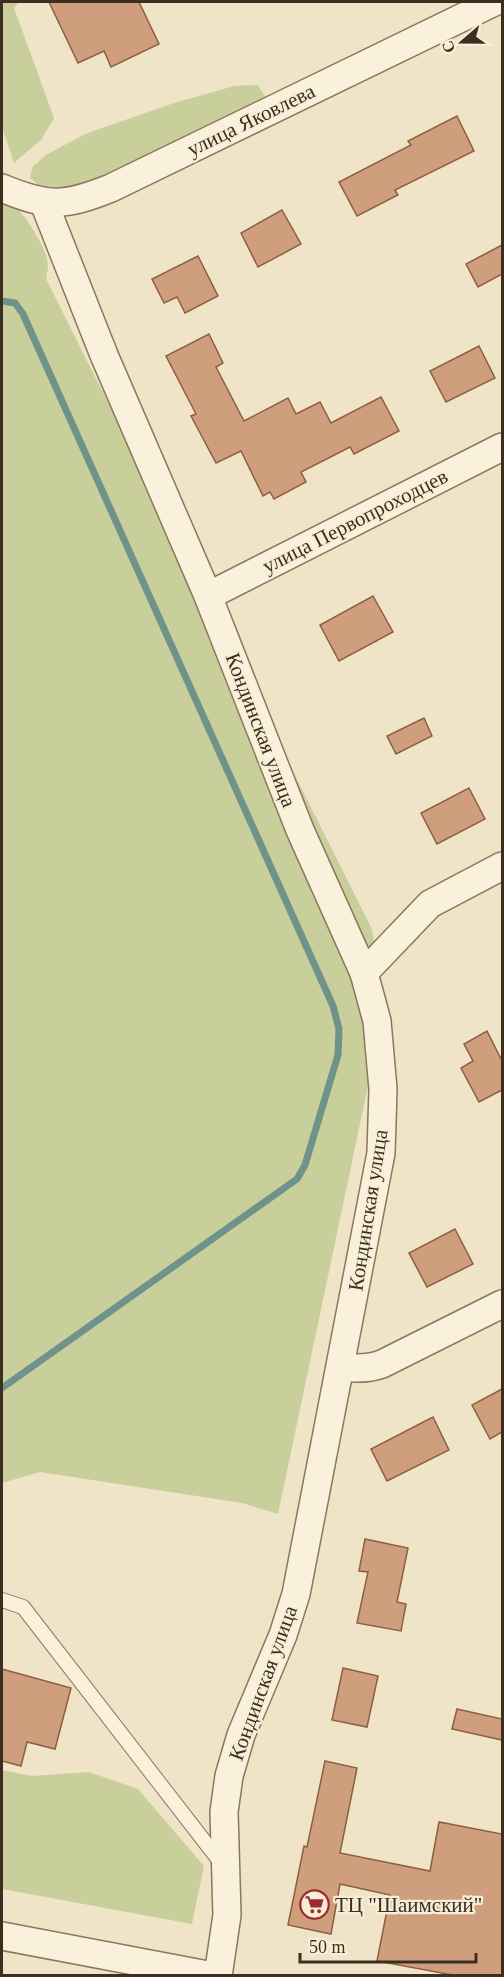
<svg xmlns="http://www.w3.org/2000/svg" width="504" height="1977" font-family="'Times New Roman',serif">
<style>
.green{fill:#c9cf9b}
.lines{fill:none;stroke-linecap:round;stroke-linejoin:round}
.stream{stroke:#6f938a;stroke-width:7}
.building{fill:#cf9f7d;stroke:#8d5f41;stroke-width:1.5}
.service-casing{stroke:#8d765c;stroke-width:16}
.minor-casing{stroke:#8d765c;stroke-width:30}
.service{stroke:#faf1dc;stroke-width:14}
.minor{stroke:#faf1dc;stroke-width:27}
.labels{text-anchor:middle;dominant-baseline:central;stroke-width:4.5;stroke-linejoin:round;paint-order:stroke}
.street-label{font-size:21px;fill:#3d2e20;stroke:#f7eed8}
.poi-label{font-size:21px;fill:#3d2e20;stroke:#f7eed8;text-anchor:start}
</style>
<rect width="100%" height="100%" fill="#f0e4c8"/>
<g class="green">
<polygon points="2,2 19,2 14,8 54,118 41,140 14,163 2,127"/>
<polygon points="258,85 267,100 102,178 71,188 42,188 30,178 33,166 46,155 85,134 171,104 234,86"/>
<path d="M2,169L22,215L26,218C34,232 48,251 48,267C48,272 45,275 47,281L372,929L385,1005L278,1514L242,1503L40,1472L2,1483Z"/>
<polygon points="2,1770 32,1776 89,1772 138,1789 204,1866 192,1924 2,1889"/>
</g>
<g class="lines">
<polyline class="stream" points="2,301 15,303 23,314 333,1006 339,1029 338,1055 305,1165 297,1179 2,1388"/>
</g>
<g class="building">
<polygon points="49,2 139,2 159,44 111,67 104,51 78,63"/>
<polygon points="457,116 474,151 395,190 398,195 357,216 339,182 411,145 408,141"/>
<polygon points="282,210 301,244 258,267 241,233"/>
<polygon points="502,245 502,274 478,287 466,264"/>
<polygon points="198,256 218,296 185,313 177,297 164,303 152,279"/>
<polygon points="209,334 223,363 216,367 244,421 288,398 296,414 320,402 331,423 381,397 399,431 354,454 350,447 301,472 306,482 274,499 270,492 263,496 241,451 216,463 191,416 196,414 166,356"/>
<polygon points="479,346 495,378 446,402 430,371"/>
<polygon points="373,596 393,632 339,661 320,625"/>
<polygon points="424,718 432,736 396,754 387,736"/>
<polygon points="469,788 485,819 437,844 421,813"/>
<polygon points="487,1031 502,1061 502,1090 479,1102 461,1068 473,1061 464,1044"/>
<polygon points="455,1229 473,1264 427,1287 409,1253"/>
<polygon points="502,1389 502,1432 490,1439 472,1405"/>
<polygon points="433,1417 449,1450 387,1481 371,1449"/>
<polygon points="365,1539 408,1548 397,1602 406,1604 401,1631 357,1623 368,1572 359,1571"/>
<polygon points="343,1668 378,1676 367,1727 332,1720"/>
<polygon points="2,1669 71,1688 55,1749 27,1742 21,1766 2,1761"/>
<polygon points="457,1709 502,1719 502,1740 452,1729"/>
<polygon points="325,1761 357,1768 340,1853 430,1871 439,1822 502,1834 502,1976 458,1976 377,1961 390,1895 340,1884 331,1934 288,1925 304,1846 307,1847"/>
</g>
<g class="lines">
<defs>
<polyline id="service" points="2,1600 23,1607 222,1864"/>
<g id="minor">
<path d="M2,188C48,207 64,207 111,188L494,2"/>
<polyline points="44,203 104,355 208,596 300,830 364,973 377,1021 383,1089 381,1153 296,1594 283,1635 241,1735 229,1776 224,1812 227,1915 218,1976"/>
<polyline points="208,596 502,447"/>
<polyline points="364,973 430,904 502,866"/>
<path d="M341,1367C356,1369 368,1369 382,1364L502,1304"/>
<polyline points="2,1936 213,1976"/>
</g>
</defs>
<use href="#service" class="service-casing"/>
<use href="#minor" class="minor-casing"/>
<use href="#service" class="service"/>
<use href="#minor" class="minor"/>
</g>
<defs>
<symbol id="supermarket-ring" viewBox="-11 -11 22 22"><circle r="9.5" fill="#f7eed8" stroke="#9e2a2b" stroke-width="1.5"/><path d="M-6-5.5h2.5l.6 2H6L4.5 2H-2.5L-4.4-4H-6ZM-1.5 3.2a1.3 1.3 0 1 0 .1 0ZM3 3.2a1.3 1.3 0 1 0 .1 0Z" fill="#9e2a2b"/></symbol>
</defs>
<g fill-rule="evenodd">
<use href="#supermarket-ring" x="298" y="1888" width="33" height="33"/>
</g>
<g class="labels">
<g class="street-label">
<text transform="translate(251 120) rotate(-26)">улица Яковлева</text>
<text transform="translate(355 521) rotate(-27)">улица Первопроходцев</text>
<text transform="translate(261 730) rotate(69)">Кондинская улица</text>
<text transform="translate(368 1210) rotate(-81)">Кондинская улица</text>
<text transform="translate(263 1683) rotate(-70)">Кондинская улица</text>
</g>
<g class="poi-label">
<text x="335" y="1905">ТЦ "Шаимский"</text>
</g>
</g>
<rect width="504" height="1977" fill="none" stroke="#3d2e20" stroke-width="6"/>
<g transform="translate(462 42) rotate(250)" stroke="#f7eed8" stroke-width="4.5" paint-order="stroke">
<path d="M0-4.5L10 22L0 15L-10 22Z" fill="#3d2e20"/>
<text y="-9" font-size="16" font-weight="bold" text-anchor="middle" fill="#3d2e20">С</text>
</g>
<path d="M300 1953v9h176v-9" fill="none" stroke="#3d2e20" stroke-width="3"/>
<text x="309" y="1953" font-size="18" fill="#3d2e20" stroke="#f7eed8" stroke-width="4.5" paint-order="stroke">50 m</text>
</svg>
